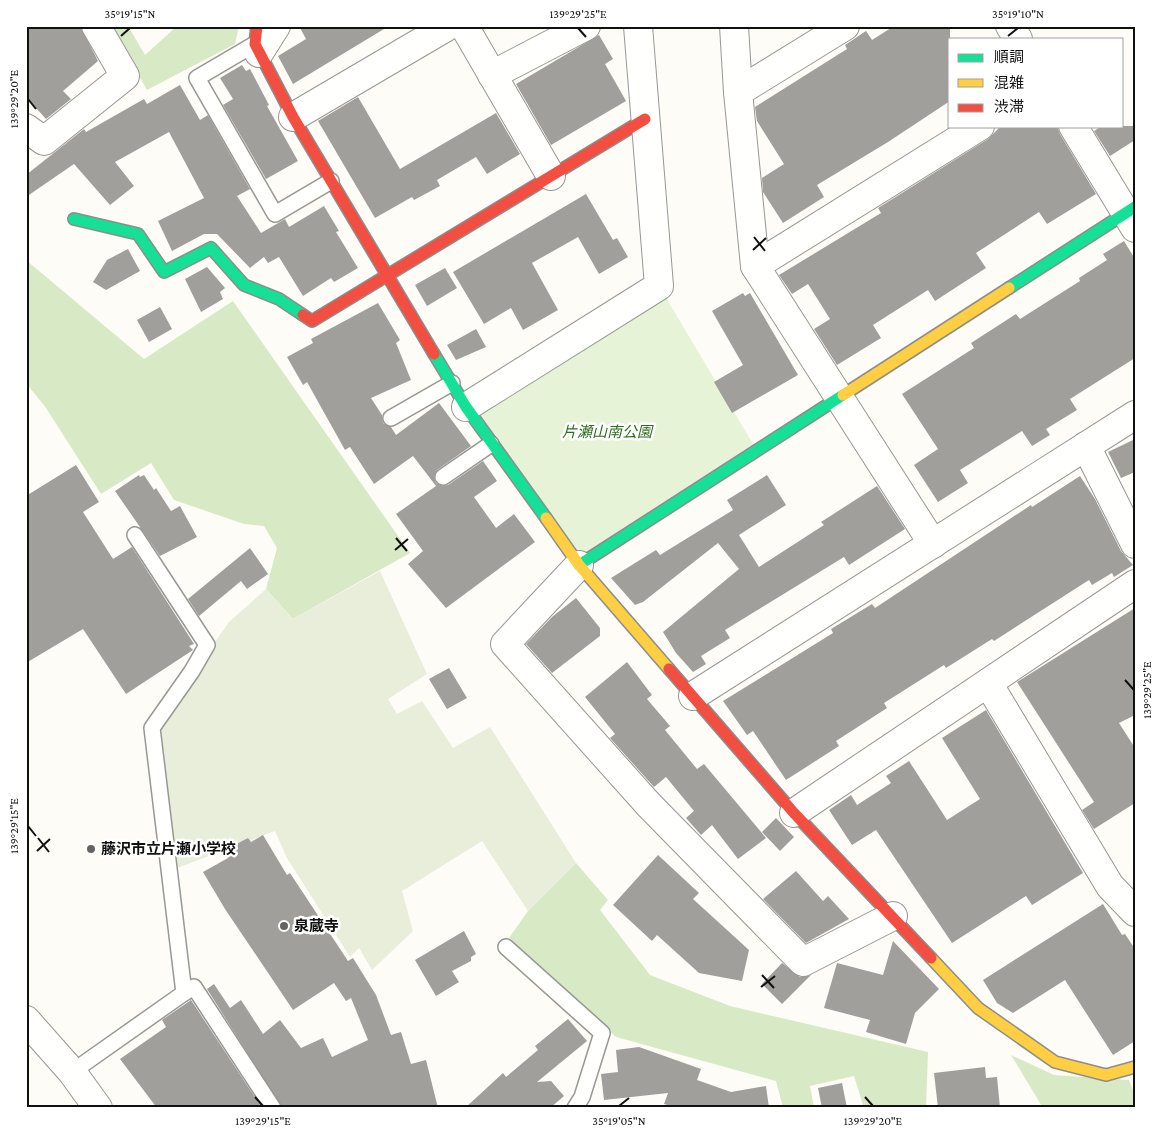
<svg xmlns="http://www.w3.org/2000/svg" width="1161" height="1134" font-family="'Crimson Pro','Noto Sans JP',serif">
<style>
.green{fill:#e7f3d7}
.forest{fill:#d8eac5}
.cemetery{fill:#e9eedb}
.building{fill:#a19f9c}
.lines{fill:none;stroke-linecap:round;stroke-linejoin:round}
.lane-casing{stroke:#979795;stroke-width:18}
.street-casing{stroke:#979795;stroke-width:30}
.fast-casing{stroke:#8e8d8b;stroke-width:14}
.slow-casing{stroke:#8e8d8b;stroke-width:14}
.jam-casing{stroke:#8e8d8b;stroke-width:14}
.lane{stroke:#fffffe;stroke-width:15}
.street{stroke:#fffffe;stroke-width:28}
.fast{stroke:#16e098;stroke-width:11}
.slow{stroke:#ffcf43;stroke-width:11}
.jam{stroke:#f24e42;stroke-width:11}
.ticks{fill:none;stroke:#111;stroke-width:2}
.poi-dot{fill:#646362;stroke:#fff;stroke-width:2}
.labels{text-anchor:middle;dominant-baseline:central;stroke-width:5;stroke-linejoin:round;paint-order:stroke}
.park-label{font-size:15px;font-style:italic;fill:#2f6b1f;stroke:#fff}
.poi-label{font-size:15px;font-weight:bold;fill:#111;stroke:#fff;text-anchor:start}
.neatline{fill:none;stroke:#111;stroke-width:2}
.ticks-label{font-size:12px;text-anchor:middle;fill:#111}
</style>
<rect width="100%" height="100%" fill="#fdfcf7"/>
<polygon class="green" points="659,286 756,449 579,565 466,407"/>
<g class="forest">
<polygon points="111,26 128,26 145,55 177,26 239,26 235,44 147,90"/>
<polygon points="26,260 144,359 233,301 410,553 293,619 266,589 277,548 264,526 244,524 174,500 151,463 101,494 46,408 26,383"/>
<polygon points="576,863 608,900 600,910 650,975 730,1006 928,1052 926,1108 864,1108 854,1076 810,1086 814,1108 783,1108 776,1081 616,1037 509,938 528,911"/>
<polygon points="1011,1055 1054,1075 1129,1080 1135,1096 1135,1108 1043,1108"/>
</g>
<polygon class="cemetery" points="380,571 427,674 388,699 397,714 422,701 453,748 490,727 576,863 528,911 482,841 402,891 413,931 372,970 359,948 350,957 287,858 275,831 177,868 158,730 171,704 229,622 266,589 293,619"/>
<g class="building">
<polygon points="26,26 80,26 98,61 63,91 71,99 46,119 26,97"/>
<polygon points="299,26 389,26 293,84 278,56 306,39"/>
<polygon points="894,26 950,26 950,101 888,142 817,185 824,197 783,223 763,192 762,178 784,164 757,121 755,107 847,49 845,45 866,31 872,40"/>
<polygon points="599,35 613,59 605,64 626,101 551,145 516,84"/>
<polygon points="242,65 246,71 250,69 269,105 267,106 298,161 266,179 223,105 233,99 220,78"/>
<polygon points="180,85 200,120 208,115 250,189 237,196 261,233 285,219 289,227 324,206 339,231 336,232 358,268 334,282 331,278 303,296 279,257 268,263 264,257 250,268 217,234 204,234 172,251 158,221 204,198 169,132 115,162 134,186 110,205 74,164 26,197 26,175 84,129 86,132 144,99 147,104"/>
<polygon points="358,97 400,169 496,113 520,154 487,174 476,157 437,180 440,186 414,200 412,197 375,218 318,121"/>
<polygon points="1001,126 1057,126 1060,134 1096,194 1047,224 1039,212 976,253 986,268 935,301 928,290 873,325 881,338 837,365 814,329 830,319 808,284 792,294 779,275 881,213 878,208 988,139"/>
<polygon points="1102,126 1135,126 1135,140 1110,156 1094,131"/>
<polygon points="586,194 613,240 617,238 628,257 599,274 578,237 532,263 558,310 523,330 511,308 484,324 453,272"/>
<polygon points="1124,241 1135,259 1135,358 1070,399 1077,410 1046,429 1050,435 1032,446 1022,431 960,470 968,483 938,502 914,465 938,449 902,394 974,348 971,343 1016,314 1020,319 1080,281 1079,278 1107,260 1103,254"/>
<polygon points="128,249 140,271 106,290 93,282 107,260"/>
<polygon points="207,267 225,288 220,292 223,299 201,312 185,279"/>
<polygon points="445,268 457,288 427,306 415,285"/>
<polygon points="743,293 745,296 750,293 798,375 732,413 714,382 743,365 712,311"/>
<polygon points="378,303 400,340 396,343 411,380 371,398 382,415 383,423 391,427 396,435 439,403 471,446 437,470 434,477 436,483 443,486 448,485 483,461 497,481 474,497 496,528 514,514 535,542 446,608 408,564 423,551 396,514 436,486 413,456 374,484 350,447 345,450 307,382 303,385 287,357 313,343 311,339"/>
<polygon points="160,307 172,329 149,342 137,320"/>
<polygon points="476,329 486,347 456,360 447,345"/>
<polygon points="1135,439 1135,472 1121,478 1108,452"/>
<polygon points="76,465 99,502 83,512 113,559 132,547 194,644 189,646 193,650 126,694 83,629 26,663 26,496"/>
<polygon points="139,475 140,477 144,475 154,490 156,488 171,511 180,506 197,537 160,556 115,491"/>
<polygon points="767,475 786,505 739,535 759,567 824,525 821,522 877,486 905,529 849,565 844,557 725,630 730,638 701,656 706,664 693,672 676,653 663,632 739,569 718,543 643,602 635,605 611,578 656,550 660,555 733,510 727,500"/>
<polygon points="1080,476 1095,499 1121,551 1133,565 1114,577 1112,573 1092,585 1089,580 994,641 992,639 946,668 944,665 884,703 887,708 836,741 839,746 786,780 753,731 747,735 723,701 833,633 831,629 872,604 875,608 1031,505 1032,507"/>
<polygon points="250,548 268,574 247,589 241,581 199,616 188,599"/>
<polygon points="576,598 600,628 600,636 552,673 526,644 552,617"/>
<polygon points="1135,608 1135,715 1119,723 1135,748 1135,803 1094,829 1082,810 1094,802 1017,682"/>
<polygon points="627,662 652,695 647,699 670,726 665,730 697,769 704,764 766,838 738,859 712,825 701,835 686,818 694,811 666,777 654,787 610,738 615,734 585,697"/>
<polygon points="449,668 467,698 447,709 429,679"/>
<polygon points="986,710 1083,873 1032,905 1026,896 952,943 876,830 852,845 829,810 851,795 857,805 891,783 886,776 909,761 947,820 980,799 942,738"/>
<polygon points="776,818 794,837 780,851 762,832"/>
<polygon points="263,835 287,875 290,873 348,961 353,958 376,995 391,1035 401,1032 411,1064 426,1060 438,1108 282,1108 207,989 214,984 230,1008 241,1000 263,1034 280,1020 301,1048 323,1038 332,1057 368,1040 351,998 346,1001 334,983 293,1010 225,909 203,872 228,858 223,851 248,838 251,842"/>
<polygon points="658,855 699,893 693,899 749,950 742,981 699,973 657,935 652,941 613,905"/>
<polygon points="796,871 823,901 828,896 849,919 806,943 763,899"/>
<polygon points="1103,904 1122,935 1125,934 1135,949 1135,1041 1113,1055 1065,980 1013,1013 997,1003 983,980"/>
<polygon points="464,931 476,954 471,957 471,961 452,971 459,982 436,996 415,960"/>
<polygon points="893,941 939,989 915,1013 906,1044 866,1032 870,1020 824,1008 837,963 883,975"/>
<polygon points="782,963 800,977 811,975 782,1004 762,984"/>
<polygon points="191,1000 262,1108 157,1108 120,1059 166,1027 162,1020"/>
<polygon points="568,1019 587,1041 537,1082 551,1081 564,1096 550,1108 465,1108 503,1073 506,1077 538,1050 535,1046"/>
<polygon points="639,1047 701,1069 697,1080 731,1092 766,1086 769,1108 677,1108 664,1104 668,1093 604,1100 601,1074 618,1072 616,1050"/>
<polygon points="985,1067 986,1078 997,1077 1000,1108 938,1108 934,1073"/>
<polygon points="842,1083 847,1108 822,1108 818,1088"/>
</g>
<g class="lines">
<defs>
<g id="lane">
<polyline points="255,44 197,78 275,214 331,181"/>
<polyline points="391,418 452,383"/>
<polyline points="443,477 491,444"/>
<polyline points="506,947 602,1033 582,1097 575,1108"/>
<polyline points="184,993 194,987 273,1108"/>
<polyline points="72,1072 184,993 152,728 192,671 207,645 135,535"/>
</g>
<g id="street">
<polyline points="464,26 551,176"/>
<polyline points="734,26 738,92 755,266 933,544"/>
<polyline points="1010,26 1018,39"/>
<polyline points="259,53 276,26"/>
<polyline points="492,75 586,26"/>
<polyline points="738,92 845,26"/>
<polyline points="293,117 448,26"/>
<polyline points="1073,126 1135,228"/>
<polyline points="26,128 44,141 125,76 96,26"/>
<polyline points="755,266 980,126"/>
<polyline points="466,407 659,286 638,26"/>
<polyline points="1086,446 1135,544"/>
<polyline points="579,565 505,644 649,805 803,962 893,916"/>
<polyline points="988,683 1110,886 1135,912"/>
<polyline points="693,696 1135,415"/>
<polyline points="794,813 1135,584"/>
<polyline points="26,1020 72,1072 98,1108"/>
</g>
<g id="fast">
<polyline points="74,219 138,234 164,272 211,248 244,285 279,299 303,315"/>
<polyline points="1009,288 1135,207"/>
<polyline points="434,354 466,407 546,518"/>
<polyline points="579,565 843,395"/>
</g>
<g id="slow">
<polyline points="843,395 1009,288"/>
<polyline points="546,518 579,565 669,669"/>
<polyline points="931,958 978,1008 1055,1062 1106,1075 1135,1067"/>
</g>
<g id="jam">
<polyline points="257,26 255,44 293,117 434,354"/>
<polyline points="303,315 312,321 645,119"/>
<polyline points="669,669 794,813 931,958"/>
</g>
</defs>
<use href="#lane" class="lane-casing"/>
<use href="#street" class="street-casing"/>
<use href="#fast" class="fast-casing"/>
<use href="#slow" class="slow-casing"/>
<use href="#jam" class="jam-casing"/>
<use href="#lane" class="lane"/>
<use href="#street" class="street"/>
<use href="#fast" class="fast"/>
<use href="#slow" class="slow"/>
<use href="#jam" class="jam"/>
</g>
<path class="ticks" d="M578,28L586,37M121,36L130,28M1008,36L1018,28M28,99L36,109M754,237L765,251M753,250L766,238M396,538L407,551M395,550L408,539M1125,680L1134,690M28,826L36,836M38,838L49,852M37,851L50,839M762,975L774,988M761,987L775,976M255,1097L263,1106M865,1097L873,1106M619,1106L629,1098"/>
<g class="poi-dot">
<circle cx="91" cy="849" r="5"/>
<circle cx="284" cy="926" r="5"/>
</g>
<g class="labels">
<g class="park-label">
<text x="607" y="432">片瀬山南公園</text>
</g>
<g class="poi-label">
<text x="101" y="849">藤沢市立片瀬小学校</text>
<text x="294" y="926">泉蔵寺</text>
</g>
</g>
<rect width="1161" height="1134" fill="none" stroke="#ffffff" stroke-width="55"/>
<rect x="948" y="38" width="175" height="90" fill="#ffffff" stroke="#a0a0a0"/>
<rect x="958" y="54" width="25" height="8" fill="#16e098" stroke="#a0a0a0"/>
<text x="994" y="62" font-size="15" fill="#111111">順調</text>
<rect x="958" y="79" width="25" height="8" fill="#ffcf43" stroke="#a0a0a0"/>
<text x="994" y="88" font-size="15" fill="#111111">混雑</text>
<rect x="958" y="104" width="25" height="8" fill="#f24e42" stroke="#a0a0a0"/>
<text x="994" y="112" font-size="15" fill="#111111">渋滞</text>
<rect x="28" y="28" width="1106" height="1078" class="neatline"/>
<g class="ticks-label">
<text x="130" y="18">35°19'15"N</text>
<text x="578" y="18">139°29'25"E</text>
<text x="1018" y="18">35°19'10"N</text>
<text transform="translate(14 99) rotate(-90)" y="4">139°29'20"E</text>
<text transform="translate(1147 690) rotate(-90)" y="4">139°29'25"E</text>
<text transform="translate(14 826) rotate(-90)" y="4">139°29'15"E</text>
<text x="263" y="1125">139°29'15"E</text>
<text x="619" y="1125">35°19'05"N</text>
<text x="873" y="1125">139°29'20"E</text>
</g>
</svg>
